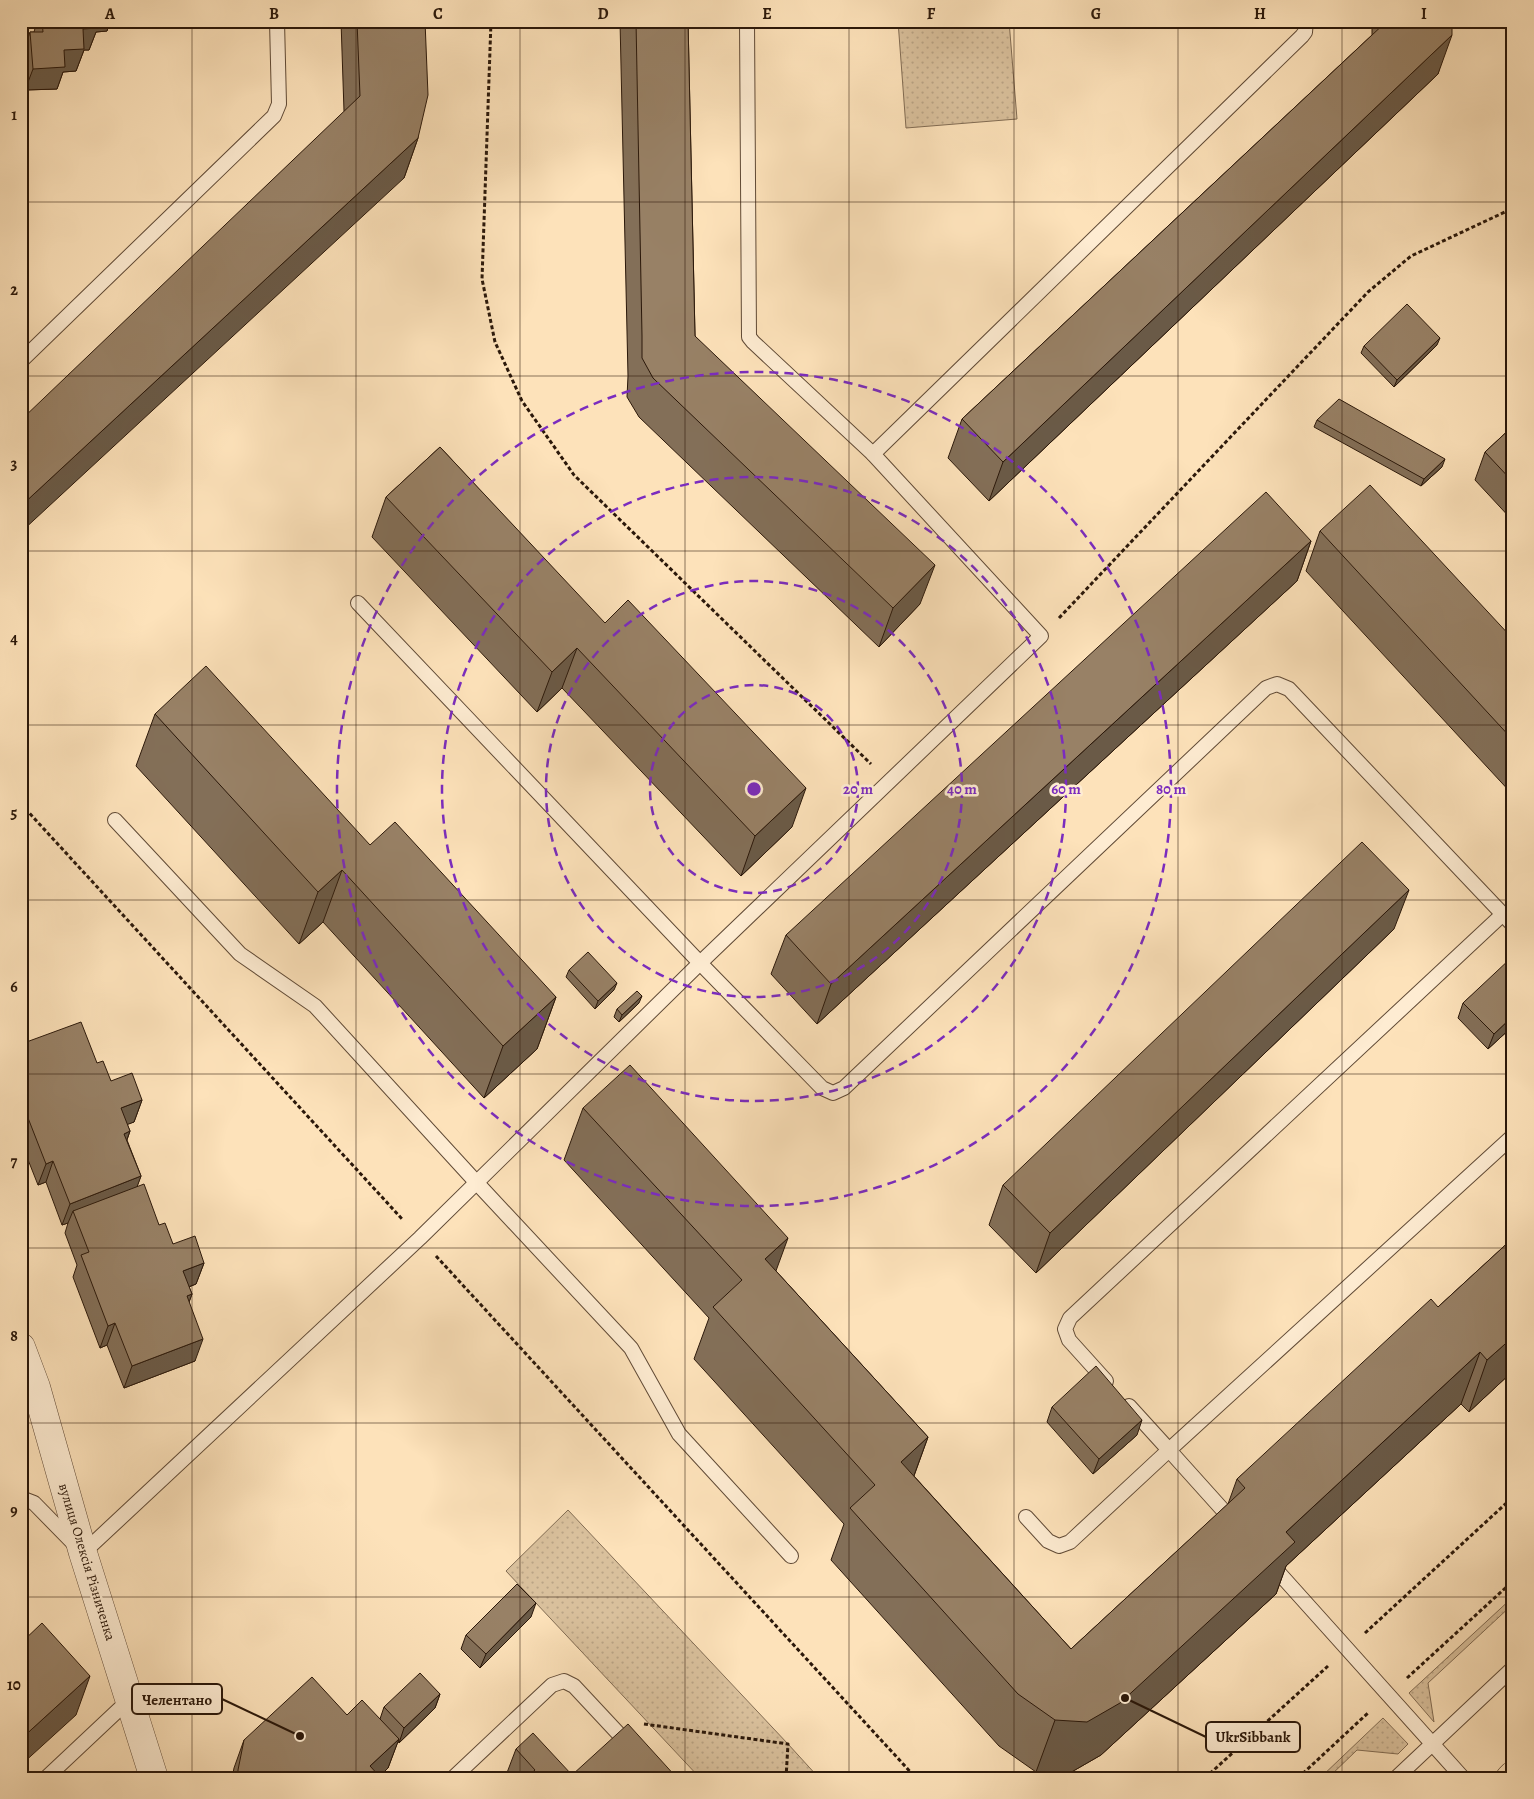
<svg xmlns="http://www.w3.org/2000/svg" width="1534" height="1799" font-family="Alegreya,serif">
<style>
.grass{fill:url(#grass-dots);stroke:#826c53}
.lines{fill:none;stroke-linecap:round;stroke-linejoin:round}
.service-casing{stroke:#604a36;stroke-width:16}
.tertiary-casing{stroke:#604a36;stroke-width:29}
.primary-casing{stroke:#2b180a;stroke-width:29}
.path{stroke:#2b180a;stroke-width:3;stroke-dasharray:4 2.5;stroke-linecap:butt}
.service{stroke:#feecd2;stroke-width:14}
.tertiary{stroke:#feecd2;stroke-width:28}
.primary{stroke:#fde2ba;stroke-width:28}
.wall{fill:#836f58;stroke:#2b180a}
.shaded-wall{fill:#6a5a47;stroke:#2b180a}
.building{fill:#988166;stroke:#2b180a}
.grid{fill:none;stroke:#2b180a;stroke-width:1;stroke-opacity:0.55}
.ring{fill:none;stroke:#7b2cbf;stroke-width:2.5;stroke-dasharray:9 6}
.labels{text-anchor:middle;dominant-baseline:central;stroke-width:5;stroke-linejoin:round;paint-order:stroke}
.street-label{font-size:14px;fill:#2b180a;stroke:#feecd2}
.centre{fill:#7b2cbf;stroke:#feecd2;stroke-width:2.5}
.ring-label{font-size:15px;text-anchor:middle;font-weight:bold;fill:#7b2cbf;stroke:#feecd2;stroke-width:5;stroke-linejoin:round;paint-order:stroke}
.leader{fill:none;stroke:#2b180a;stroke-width:2}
.callout-dot{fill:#2b180a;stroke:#feecd2;stroke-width:2}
.callout{fill:#feecd2;stroke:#2b180a;stroke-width:2}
.callout-label{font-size:15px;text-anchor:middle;font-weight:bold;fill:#2b180a}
.neatline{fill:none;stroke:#2b180a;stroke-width:2}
.grid-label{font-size:16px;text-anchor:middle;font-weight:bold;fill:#2b180a}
</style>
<defs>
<pattern id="grass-dots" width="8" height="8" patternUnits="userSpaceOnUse" patternTransform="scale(1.25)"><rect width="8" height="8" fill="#d9c09c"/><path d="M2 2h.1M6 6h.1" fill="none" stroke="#baa485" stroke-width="1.8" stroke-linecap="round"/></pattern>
</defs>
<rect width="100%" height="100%" fill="#fde2ba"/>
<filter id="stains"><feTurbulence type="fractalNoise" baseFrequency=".004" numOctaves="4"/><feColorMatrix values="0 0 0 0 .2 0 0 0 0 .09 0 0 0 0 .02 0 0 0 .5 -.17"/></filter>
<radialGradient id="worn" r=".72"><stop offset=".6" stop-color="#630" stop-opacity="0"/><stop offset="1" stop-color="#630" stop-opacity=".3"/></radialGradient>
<g class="grass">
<polygon points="898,21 1009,21 1017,119 906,128"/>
<polygon points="568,1510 788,1744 819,1778 700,1778 506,1571"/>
<polygon points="1513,1597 1513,1604 1428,1683 1434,1722 1409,1693"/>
<polygon points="1383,1718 1408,1744 1398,1754 1357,1750 1328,1778 1320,1778"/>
</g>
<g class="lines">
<defs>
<g id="service">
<polyline points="21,361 274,116 279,104 277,21"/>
<polyline points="873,454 1302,36 1305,32 1306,21"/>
<polyline points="358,603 700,963 822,1088 833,1093 844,1088 1266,688 1277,684 1289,689 1513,925"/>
<polyline points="115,820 240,954 315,1006 476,1182 631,1348 679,1434 791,1556"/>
<polyline points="1106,1381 1069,1340 1065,1329 1070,1318 1503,914"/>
<polyline points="21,1498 34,1503 83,1553 420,1238 700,963 1041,636 873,454 753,342 749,337 747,21"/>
<polyline points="1026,1517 1048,1541 1059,1546 1070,1542 1169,1450 1129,1406"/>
<polyline points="1231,1519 1169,1450 1513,1136"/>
<polyline points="1279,1573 1463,1778"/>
<polyline points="46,1778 129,1700"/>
<polyline points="453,1778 552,1685 564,1681 574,1686 630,1746"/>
<polyline points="1396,1778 1513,1668"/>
</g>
<polyline id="tertiary" points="21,1347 36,1387 83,1553 154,1778"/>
<polyline id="primary" points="1510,1778 1513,1775"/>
</defs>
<use href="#service" class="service-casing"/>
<use href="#tertiary" class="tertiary-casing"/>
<use href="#primary" class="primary-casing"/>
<g class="path">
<polyline points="491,21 482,279 495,342 522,401 574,475 871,764"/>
<polyline points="1059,618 1368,292 1411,256 1505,212 1513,210"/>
<polyline points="21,804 403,1220"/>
<polyline points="436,1256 916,1778"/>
<polyline points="1365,1633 1513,1497"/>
<polyline points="1407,1678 1513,1581"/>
<polyline points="644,1724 788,1744 786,1778"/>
<polyline points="1205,1778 1328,1666"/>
<polyline points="1298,1778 1369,1712"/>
</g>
<use href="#service" class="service"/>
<use href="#tertiary" class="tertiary"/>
<use href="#primary" class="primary"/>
</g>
<g class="wall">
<polygon points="37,21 110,21 107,31 96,32 89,50 84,50 76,71 63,72 57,89 25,90 23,54 30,32 34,32"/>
<polygon points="341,21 425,21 418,138 404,178 344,111"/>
<polygon points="620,21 688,21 695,336 920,604 879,647 639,417 627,397 628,376"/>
<polygon points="1372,21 1452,21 1438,74 989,501 948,458 962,419 1372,35"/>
<polygon points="1437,345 1394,387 1361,353 1364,346"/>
<polygon points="1317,420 1442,467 1421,486 1314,427"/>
<polygon points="1513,426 1513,521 1475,480 1485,452"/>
<polygon points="440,447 792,827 741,876 562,688 537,712 372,537 386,497"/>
<polygon points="1320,531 1513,639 1513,795 1306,571"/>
<polygon points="1311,541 1297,581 817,1024 771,974 786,935"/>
<polygon points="155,714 370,845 556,997 537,1049 484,1098 323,922 299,944 136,766"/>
<polygon points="1394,929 1036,1273 989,1225 1003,1185"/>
<polygon points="1513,959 1513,1026 1488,1049 1458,1018 1463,1003"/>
<polygon points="569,970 614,990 595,1009 566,977"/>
<polygon points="639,1003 619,1022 614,1017 617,1009"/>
<polygon points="21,1044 97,1063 111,1081 142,1100 134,1122 127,1124 130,1131 127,1140 141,1176 137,1186 159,1225 173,1244 204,1263 196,1284 189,1287 192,1294 189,1302 195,1361 124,1388 107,1345 100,1348 73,1277 77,1265 65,1233 68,1223 62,1225 46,1182 38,1185 21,1142"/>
<polygon points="583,1108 776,1271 928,1437 914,1476 1071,1649 1228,1504 1237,1479 1438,1307 1513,1238 1513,1371 1469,1412 1461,1404 1286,1566 1276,1594 1101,1755 1068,1774 1036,1772 999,1746 831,1560 844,1524 694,1359 709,1318 564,1160"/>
<polygon points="1052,1407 1137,1435 1093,1474 1047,1422"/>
<polygon points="531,1617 480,1668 461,1649 466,1635"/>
<polygon points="440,1694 435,1708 399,1743 398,1741 388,1768 379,1776 381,1778 232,1778 234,1768 244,1740 347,1715 380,1719 384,1707"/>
<polygon points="516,1749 572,1775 677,1778 505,1778"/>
</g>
<g class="shaded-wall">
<polygon points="92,21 110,21 107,31 96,32 89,50 84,50 76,71 63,72 57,89 25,90 33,69"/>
<polygon points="1452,35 1438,74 989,501 1003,462"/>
<polygon points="418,138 404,178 21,532 21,506"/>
<polygon points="1440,338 1437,345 1394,387 1397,380"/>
<polygon points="1445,459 1442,467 1421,486 1424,479"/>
<polygon points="1311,541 1297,581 817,1024 831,984"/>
<polygon points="935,565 920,604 879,647 893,608"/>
<polygon points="577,648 562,688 537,712 552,672"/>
<polygon points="806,788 792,827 741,876 755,836"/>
<polygon points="342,870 323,922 299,944 318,892"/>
<polygon points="1409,890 1394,929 1036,1273 1050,1233"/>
<polygon points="617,983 614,990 595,1009 598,1001"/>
<polygon points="642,996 639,1003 619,1022 622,1015"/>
<polygon points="556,997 537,1049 484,1098 503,1046"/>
<polygon points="1513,1016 1513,1026 1488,1049 1494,1034"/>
<polygon points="142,1100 134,1122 113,1130 121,1108"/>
<polygon points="130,1131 122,1153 124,1134"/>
<polygon points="53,1161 46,1182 38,1185 46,1164"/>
<polygon points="141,1176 133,1198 73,1211 68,1223 62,1225 70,1204"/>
<polygon points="788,1238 769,1290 765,1259"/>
<polygon points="204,1263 196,1284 175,1292 183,1271"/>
<polygon points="192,1294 184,1316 187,1296"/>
<polygon points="115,1323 107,1345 100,1348 108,1326"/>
<polygon points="1513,1337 1513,1371 1469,1412 1487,1360"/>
<polygon points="203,1339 195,1361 124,1388 132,1366"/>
<polygon points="1480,1352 1461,1404 1286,1566 1276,1594 1101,1755 1068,1774 1036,1772 1055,1720 1286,1532"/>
<polygon points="1142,1420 1137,1435 1093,1474 1099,1459"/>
<polygon points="928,1437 909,1489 901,1462"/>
<polygon points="536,1603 531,1617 480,1668 486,1654"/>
<polygon points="90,1676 76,1715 21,1765 21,1739"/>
<polygon points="440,1694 435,1708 399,1743 404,1728"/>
<polygon points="399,1739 388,1768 378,1778 370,1766"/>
</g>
<g class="building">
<polygon points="42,21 97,21 97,28 83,29 84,49 64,50 65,67 33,69 30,32 43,32"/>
<polygon points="357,21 425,21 428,95 418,138 21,506 21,420 360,96"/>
<polygon points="636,21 688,21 695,336 935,565 893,608 653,378 642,358 642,336"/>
<polygon points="1387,21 1452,21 1452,35 1003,462 962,419"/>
<polygon points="1407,304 1440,338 1397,380 1364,346"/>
<polygon points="1339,399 1445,459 1424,479 1317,420"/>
<polygon points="1513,426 1513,482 1485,452"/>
<polygon points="440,447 605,623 628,600 806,788 755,836 577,648 552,672 386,497"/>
<polygon points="1370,485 1513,639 1513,740 1320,531"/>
<polygon points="1266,492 1311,541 831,984 786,935"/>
<polygon points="206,666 370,845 395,822 556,997 503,1046 342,870 318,892 155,714"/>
<polygon points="1362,842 1409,890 1050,1233 1003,1185"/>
<polygon points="588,952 617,983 598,1001 569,970"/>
<polygon points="1511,958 1513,959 1513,1016 1494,1034 1463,1003"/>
<polygon points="637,991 642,996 622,1015 617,1009"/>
<polygon points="81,1022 97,1063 103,1061 111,1081 132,1073 142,1100 121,1108 130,1131 124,1134 141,1176 70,1204 53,1161 46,1164 21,1100 21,1092 26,1090 21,1077 21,1044"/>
<polygon points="630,1065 788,1238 765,1259 928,1437 901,1462 1071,1649 1245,1488 1237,1479 1431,1299 1438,1307 1513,1238 1513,1337 1487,1360 1480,1352 1286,1532 1295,1542 1120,1703 1087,1722 1055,1720 1018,1694 850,1508 875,1485 713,1307 742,1280 583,1108"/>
<polygon points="144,1184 159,1225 165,1223 173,1244 195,1236 204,1263 183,1271 192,1294 187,1296 203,1339 132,1366 115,1323 108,1326 81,1255 89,1252 73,1211"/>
<polygon points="1096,1366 1142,1420 1099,1459 1052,1407"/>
<polygon points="517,1584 536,1603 486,1654 466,1635"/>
<polygon points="42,1623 90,1676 21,1739 21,1643"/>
<polygon points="420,1673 440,1694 404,1728 384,1707"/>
<polygon points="312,1677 347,1715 362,1700 399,1739 370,1766 381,1778 238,1778 238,1770 244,1740"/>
<polygon points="628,1724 677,1778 526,1778 535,1770 516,1749 533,1733 572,1775"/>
</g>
<path class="grid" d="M192,21V1778M356,21V1778M520,21V1778M685,21V1778M849,21V1778M1014,21V1778M1178,21V1778M1342,21V1778M21,202H1513M21,376H1513M21,551H1513M21,725H1513M21,900H1513M21,1074H1513M21,1248H1513M21,1423H1513M21,1597H1513"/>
<g class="ring">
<circle cx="754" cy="789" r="104"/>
<circle cx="754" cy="789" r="208"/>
<circle cx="754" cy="789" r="312"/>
<circle cx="754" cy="789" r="417"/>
</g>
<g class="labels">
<g class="street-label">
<text transform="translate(87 1562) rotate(73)">вулиця Олексія Різниченка</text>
</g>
</g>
<circle cx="754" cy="789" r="8" class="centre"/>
<g class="ring-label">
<text x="858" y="794">20 m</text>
<text x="962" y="794">40 m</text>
<text x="1066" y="794">60 m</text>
<text x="1171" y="794">80 m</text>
</g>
<path class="leader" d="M300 1736L222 1699M1125 1698L1206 1737"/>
<g class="callout-dot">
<circle cx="300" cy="1736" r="5"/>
<circle cx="1125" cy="1698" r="5"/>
</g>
<g class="callout">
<rect x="132" y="1684" width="90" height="30" rx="5"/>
<rect x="1206" y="1722" width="94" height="30" rx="5"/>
</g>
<g class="callout-label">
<text x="177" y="1705">Челентано</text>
<text x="1253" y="1742">UkrSibbank</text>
</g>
<rect width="1534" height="1799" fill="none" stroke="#fde2ba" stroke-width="55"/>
<rect x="28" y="28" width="1478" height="1744" class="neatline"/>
<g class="grid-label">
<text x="110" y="19">A</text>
<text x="274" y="19">B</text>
<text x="438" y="19">C</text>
<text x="603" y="19">D</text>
<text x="767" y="19">E</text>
<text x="931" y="19">F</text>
<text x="1096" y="19">G</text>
<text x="1260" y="19">H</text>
<text x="1424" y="19">I</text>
<text x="14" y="120">1</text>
<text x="14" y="295">2</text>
<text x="14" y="469">3</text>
<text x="14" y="644">4</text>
<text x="14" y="818">5</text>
<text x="14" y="992">6</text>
<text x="14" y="1167">7</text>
<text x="14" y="1341">8</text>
<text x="14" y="1516">9</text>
<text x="14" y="1690">10</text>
</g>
<rect width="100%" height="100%" filter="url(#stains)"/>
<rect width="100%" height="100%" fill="url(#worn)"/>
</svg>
